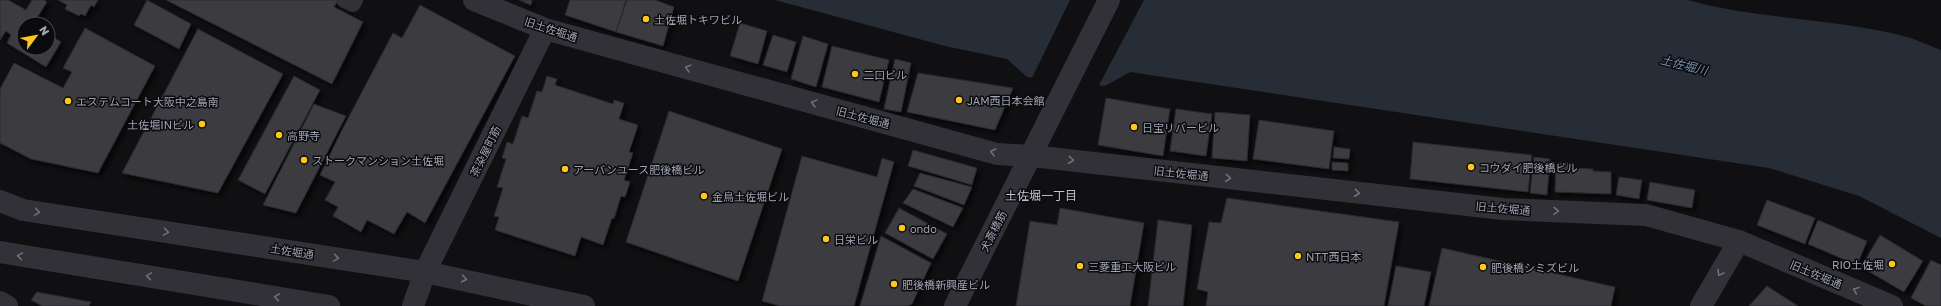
<svg xmlns="http://www.w3.org/2000/svg" width="1941" height="306" font-family="'Golos Text','Noto Sans JP',sans-serif">
<style>
.water{fill:#262d36}
.pier{fill:#101012}
.building{fill:#3a3a40;stroke:#2a2a2e;filter:url(#shadow)}
.lines{fill:none;stroke-linecap:round;stroke-linejoin:round}
.service{stroke:#313137;stroke-width:16}
.minor{stroke:#313137;stroke-width:22}
.tertiary{stroke:#313137;stroke-width:22}
.oneway{stroke:#6e707c}
.poi-dot{fill:#ffc61b;stroke:#0b0b0d;stroke-width:1.5}
.labels{text-anchor:middle;dominant-baseline:central;stroke-width:3;stroke-linejoin:round;paint-order:stroke}
.poi-label{font-size:11px;fill:#a0a4b4;stroke:#0b0b0d;text-anchor:start}
.street-label{font-size:11px;fill:#a0a4b4;stroke:#0b0b0d}
.water-label{font-size:12px;font-style:italic;fill:#738fb3;stroke:#0b0b0d}
.neighbourhood-label{font-size:12px;fill:#c1c4d0;stroke:#0b0b0d}
</style>
<defs>
<filter id="shadow"><feDropShadow dx="3.5" dy="3.5" stdDeviation="2" flood-color="#0009"/></filter>
</defs>
<rect width="100%" height="100%" fill="#101012"/>
<path class="water" d="M775,0H1688C1759,20 1835,18 1907,37C1918,40 1930,46 1941,50V238L1859,196L1769,168L1130,72L1105,86L1027,77L1007,59L945,46Z"/>
<polygon class="pier" points="1070,0 1144,0 1098,87 1031,80"/>
<g class="building">
<polygon points="0,0 8,0 26,10 32,0 44,0 47,2 33,24 24,24 24,48 48,48 48,34 61,42 46,67 7,43 11,35 6,31 0,40"/>
<polygon points="58,0 98,0 94,7 91,5 85,16 81,14 79,16 65,9 67,5"/>
<polygon points="147,0 191,24 179,49 134,25"/>
<polygon points="166,0 338,0 334,7 363,22 332,84"/>
<polygon points="519,0 532,0 531,5"/>
<polygon points="570,0 626,0 616,32 565,15"/>
<polygon points="627,0 655,0 674,7 663,46 616,32"/>
<polygon points="420,5 515,56 425,223 407,212 394,234 367,220 361,232 333,216 338,207 325,200 335,182 320,175 343,128 393,33 402,38"/>
<polygon points="740,23 767,31 758,64 730,56"/>
<polygon points="85,28 155,66 98,173 31,159 0,143 0,89 14,63 63,88 72,72 63,68"/>
<polygon points="198,29 283,74 218,193 122,173"/>
<polygon points="773,35 796,42 787,72 763,65"/>
<polygon points="803,36 828,44 816,87 791,79"/>
<polygon points="832,46 889,60 879,102 822,87"/>
<polygon points="895,59 911,63 901,112 884,109"/>
<polygon points="918,73 1013,88 995,130 907,112"/>
<polygon points="294,76 320,90 265,194 238,180"/>
<polygon points="547,76 557,79 555,85 613,104 614,100 624,103 619,119 638,125 629,152 633,153 624,180 630,182 625,197 621,196 614,219 612,218 603,245 581,237 575,256 495,230 499,217 494,216 503,188 497,187 506,159 502,158 507,142 513,144 522,116 528,118 537,91 542,92"/>
<polygon points="1106,98 1170,109 1163,156 1098,145"/>
<polygon points="314,104 346,116 296,213 263,205"/>
<polygon points="1176,109 1212,114 1206,156 1170,151"/>
<polygon points="669,111 782,149 738,281 626,242"/>
<polygon points="1215,112 1250,115 1247,161 1212,158"/>
<polygon points="1259,120 1334,131 1329,169 1253,159"/>
<polygon points="1413,142 1532,155 1528,192 1410,179"/>
<polygon points="1334,147 1350,149 1349,159 1333,158"/>
<polygon points="913,150 977,168 972,185 908,166"/>
<polygon points="802,156 877,177 882,158 894,162 854,306 780,306 762,301"/>
<polygon points="1534,157 1550,159 1547,195 1530,193"/>
<polygon points="1332,162 1348,163 1348,171 1332,170"/>
<polygon points="1556,163 1573,163 1573,168 1593,169 1593,171 1611,172 1611,194 1555,192"/>
<polygon points="920,173 972,187 964,205 914,186"/>
<polygon points="1619,177 1642,180 1639,199 1616,195"/>
<polygon points="1650,182 1695,190 1692,208 1647,200"/>
<polygon points="913,189 963,208 953,227 903,203"/>
<polygon points="1227,198 1399,222 1384,306 1206,306 1208,292 1197,289 1209,222 1221,223"/>
<polygon points="1767,200 1815,218 1805,244 1757,225"/>
<polygon points="899,208 947,234 933,259 885,233"/>
<polygon points="1060,208 1144,223 1130,306 1016,306 1030,221 1057,225"/>
<polygon points="1158,220 1192,225 1183,306 1148,306"/>
<polygon points="1818,220 1867,241 1857,265 1808,244"/>
<polygon points="1880,235 1923,261 1904,292 1861,267"/>
<polygon points="881,236 931,263 912,304 907,306 860,306"/>
<polygon points="1442,248 1615,287 1611,306 1429,306"/>
<polygon points="1931,260 1941,265 1941,306 1926,306 1911,298"/>
<polygon points="1396,266 1431,272 1424,306 1388,306"/>
<polygon points="1767,286 1798,306 1749,306"/>
<polygon points="37,292 91,302 89,306 42,306 31,300"/>
</g>
<g class="lines">
<polyline class="service" points="344,0 353,4 355,0"/>
<g class="minor">
<polyline points="474,0 545,29 997,154 1032,156 1503,209 1646,215 1739,241 1892,306"/>
<polyline points="0,302 7,306"/>
<polyline points="413,306 425,272 545,29"/>
<polyline points="1701,306 1739,241"/>
</g>
<g class="tertiary">
<polyline points="0,201 23,210 425,272 584,306"/>
<polyline points="0,252 329,306"/>
<polyline points="955,306 1109,0"/>
</g>
</g>
<defs><path id="oneway-chevron" d="M-2-3.5L2.5 0L-2 3.5" fill="none" stroke-width="1.6" stroke-linecap="round" stroke-linejoin="round"/></defs>
<g class="oneway">
<use href="#oneway-chevron" transform="translate(688 68) rotate(-165)"/>
<use href="#oneway-chevron" transform="translate(814 103) rotate(-165)"/>
<use href="#oneway-chevron" transform="translate(993 152) rotate(-167)"/>
<use href="#oneway-chevron" transform="translate(1071 160) rotate(6)"/>
<use href="#oneway-chevron" transform="translate(1228 178) rotate(6)"/>
<use href="#oneway-chevron" transform="translate(1357 193) rotate(6)"/>
<use href="#oneway-chevron" transform="translate(1556 211) rotate(3)"/>
<use href="#oneway-chevron" transform="translate(37 212) rotate(9)"/>
<use href="#oneway-chevron" transform="translate(166 232) rotate(9)"/>
<use href="#oneway-chevron" transform="translate(20 256) rotate(-171)"/>
<use href="#oneway-chevron" transform="translate(336 258) rotate(9)"/>
<use href="#oneway-chevron" transform="translate(1720 273) rotate(120)"/>
<use href="#oneway-chevron" transform="translate(149 276) rotate(-171)"/>
<use href="#oneway-chevron" transform="translate(464 279) rotate(12)"/>
<use href="#oneway-chevron" transform="translate(1856 290) rotate(-157)"/>
<use href="#oneway-chevron" transform="translate(277 297) rotate(-171)"/>
</g>
<g class="poi-dot">
<circle cx="646" cy="19" r="4"/>
<circle cx="855" cy="74" r="4"/>
<circle cx="959" cy="100" r="4"/>
<circle cx="68" cy="101" r="4"/>
<circle cx="202" cy="124" r="4"/>
<circle cx="1134" cy="127" r="4"/>
<circle cx="279" cy="135" r="4"/>
<circle cx="304" cy="160" r="4"/>
<circle cx="1471" cy="167" r="4"/>
<circle cx="565" cy="169" r="4"/>
<circle cx="704" cy="196" r="4"/>
<circle cx="902" cy="228" r="4"/>
<circle cx="826" cy="239" r="4"/>
<circle cx="1298" cy="256" r="4"/>
<circle cx="1892" cy="264" r="4"/>
<circle cx="1080" cy="266" r="4"/>
<circle cx="1483" cy="267" r="4"/>
<circle cx="894" cy="284" r="4"/>
</g>
<g class="labels">
<g class="poi-label">
<text x="654" y="19">土佐堀トキワビル</text>
<text x="863" y="74">二口ビル</text>
<text x="967" y="100">JAM西日本会館</text>
<text x="76" y="101">エステムコート大阪中之島南</text>
<text x="194" y="124" text-anchor="end">土佐堀INビル</text>
<text x="1142" y="127">日宝リバービル</text>
<text x="287" y="135">高野寺</text>
<text x="312" y="160">ストークマンション土佐堀</text>
<text x="1479" y="167">コウダイ肥後橋ビル</text>
<text x="573" y="169">アーバンユース肥後橋ビル</text>
<text x="712" y="196">金鳥土佐堀ビル</text>
<text x="910" y="228">ondo</text>
<text x="834" y="239">日栄ビル</text>
<text x="1306" y="256">NTT西日本</text>
<text x="1884" y="264" text-anchor="end">RIO土佐堀</text>
<text x="1088" y="266">三菱重工大阪ビル</text>
<text x="1491" y="267">肥後橋シミズビル</text>
<text x="902" y="284">肥後橋新興産ビル</text>
</g>
<g class="street-label">
<text transform="translate(551 29) rotate(18)">旧土佐堀通</text>
<text transform="translate(863 117) rotate(15)">旧土佐堀通</text>
<text transform="translate(485 151) rotate(-64)">茶染屋町筋</text>
<text transform="translate(1181 173) rotate(6)">旧土佐堀通</text>
<text transform="translate(1503 208) rotate(5)">旧土佐堀通</text>
<text transform="translate(993 231) rotate(-63)">犬斎橋筋</text>
<text transform="translate(292 251) rotate(9)">土佐堀通</text>
<text transform="translate(1816 274) rotate(23)">旧土佐堀通</text>
</g>
<g class="water-label">
<text transform="translate(1684 65) rotate(14)">土佐堀川</text>
</g>
<g class="neighbourhood-label">
<text x="1041" y="195">土佐堀一丁目</text>
</g>
</g>
<g transform="translate(36 36) rotate(58)"><circle r="19" fill="#0b0b0d" stroke="#474850"/>
<path d="M0-3L7 15L0 10L-7 15Z" fill="#ffc61b"/>
<text y="-6" font-size="11" font-weight="bold" text-anchor="middle" fill="#a0a4b4">N</text>
</g>
</svg>
